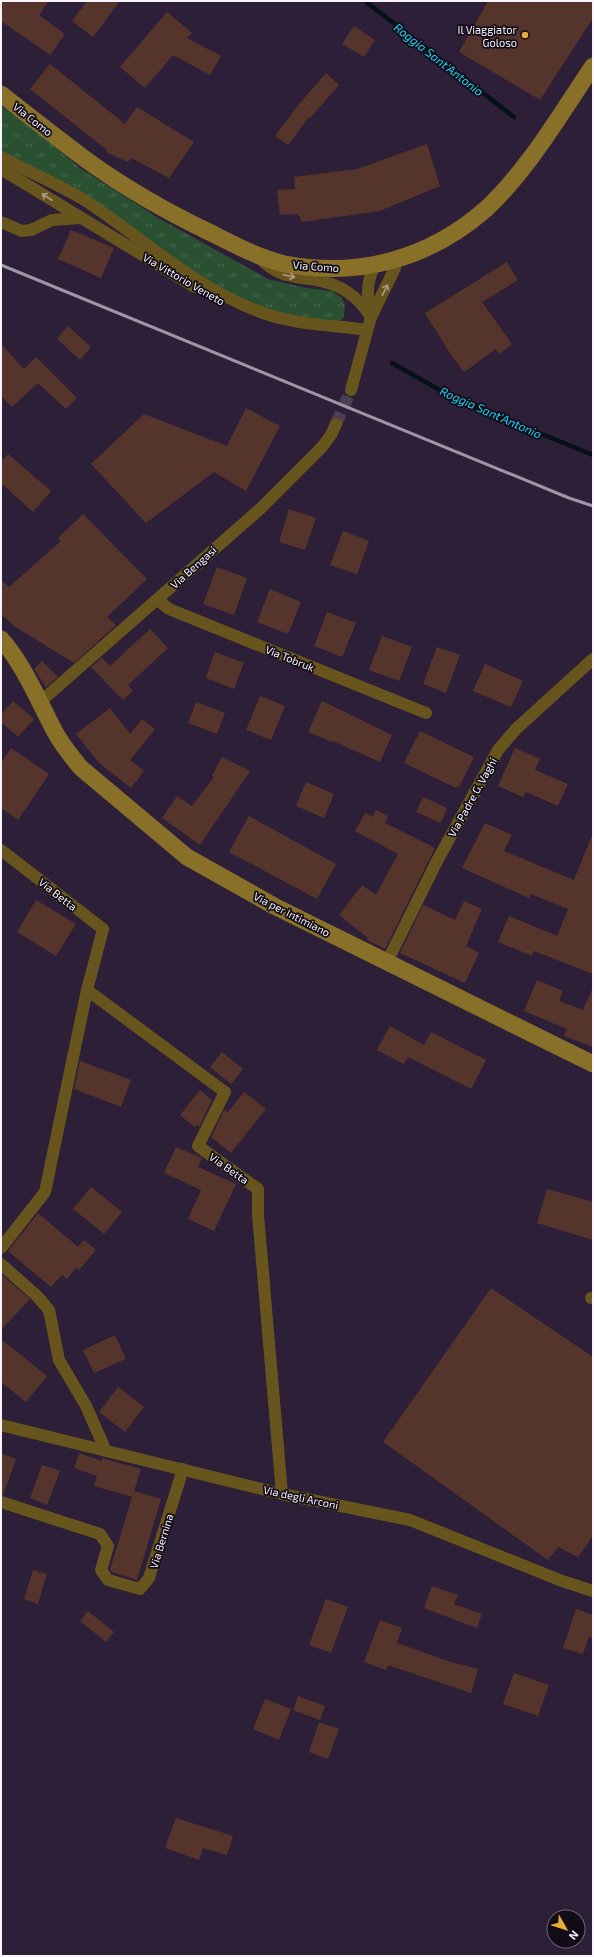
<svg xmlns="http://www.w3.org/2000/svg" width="594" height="1957" font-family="'Exo 2',sans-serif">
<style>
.grass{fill:url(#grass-tufts)}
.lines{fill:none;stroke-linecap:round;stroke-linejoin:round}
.stream{stroke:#041215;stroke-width:4.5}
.building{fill:#55352b}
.street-tunnel{stroke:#4b3f56;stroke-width:12;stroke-dasharray:12 6;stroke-linecap:butt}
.street{stroke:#68551d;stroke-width:12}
.secondary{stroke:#887029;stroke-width:17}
.rail{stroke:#9e95a6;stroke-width:3}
.oneway{stroke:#a99c82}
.poi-dot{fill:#e8ab37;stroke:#120c17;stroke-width:1.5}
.labels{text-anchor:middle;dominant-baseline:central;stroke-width:3.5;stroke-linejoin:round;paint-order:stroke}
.poi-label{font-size:11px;fill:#f8f3fd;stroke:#120c17;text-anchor:end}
.street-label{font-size:11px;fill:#f8f3fd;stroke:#120c17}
.water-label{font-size:12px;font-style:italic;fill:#13d8fb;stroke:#120c17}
</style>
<defs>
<pattern id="grass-tufts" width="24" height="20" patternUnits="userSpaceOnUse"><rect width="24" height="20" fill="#295131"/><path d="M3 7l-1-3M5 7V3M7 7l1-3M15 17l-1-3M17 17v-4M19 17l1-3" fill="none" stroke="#496a50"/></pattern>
</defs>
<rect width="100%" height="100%" fill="#2d1f38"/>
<polygon class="grass" points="1,106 35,130 80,168 160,219 268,279 306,288 332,291 342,298 345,305 344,317 339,322 290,317 223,292 1,152"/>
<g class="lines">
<g class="stream">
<polyline points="365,1 514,117"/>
<polyline points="392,363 454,398 593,455"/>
</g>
</g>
<g class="building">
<polygon points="1,1 49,1 39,15 65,34 50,55 1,21"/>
<polygon points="87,1 120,1 93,37 72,21"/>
<polygon points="488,1 593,1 593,18 540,100 459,52"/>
<polygon points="167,12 192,33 187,38 221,56 210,75 173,55 145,88 120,67"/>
<polygon points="354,26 375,40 364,57 342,44"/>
<polygon points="50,64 125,124 137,107 194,142 169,178 131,158 128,162 106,152 107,150 30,89"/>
<polygon points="326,73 339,85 310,118 309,117 288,145 275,136 299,104"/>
<polygon points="427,144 440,186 380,211 302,222 298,214 280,215 277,190 295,189 294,177 357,169"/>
<polygon points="71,230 114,248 101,278 58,259"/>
<polygon points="507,262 518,280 482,302 512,344 499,354 496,349 464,372 451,355 425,313"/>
<polygon points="68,326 91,347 80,360 57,339"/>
<polygon points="1,344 24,369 36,357 77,398 66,409 38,383 12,407 1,396"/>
<polygon points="246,408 280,426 246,491 214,472 146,523 91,464 144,414 227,446"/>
<polygon points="8,454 51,491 33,512 1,483 1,462"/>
<polygon points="289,509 316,518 305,550 279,542"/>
<polygon points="83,514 147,579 107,617 116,625 74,663 14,626 1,614 1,580 9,587 61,541 58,538"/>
<polygon points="343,531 369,541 357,574 330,565"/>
<polygon points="217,567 247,578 234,615 203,604"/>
<polygon points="270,589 301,602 288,634 257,622"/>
<polygon points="327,612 356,623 342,657 314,646"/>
<polygon points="150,629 168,648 128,685 133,691 123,700 91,667 102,658 110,666"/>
<polygon points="382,636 412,647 399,681 369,670"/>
<polygon points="437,647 460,655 446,693 423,684"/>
<polygon points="215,652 244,663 234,689 206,678"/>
<polygon points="42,661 58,677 46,687 34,669"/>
<polygon points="485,664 523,681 511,707 473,691"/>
<polygon points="260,696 285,706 271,740 246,730"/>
<polygon points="13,701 34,719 18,737 1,722 1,715"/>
<polygon points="322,701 392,735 380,762 333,741 332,742 308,732"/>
<polygon points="196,702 225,713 217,734 188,723"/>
<polygon points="110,708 130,734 142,719 155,729 130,760 144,771 131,788 99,763 76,734"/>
<polygon points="420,731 474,757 459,787 457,786 456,788 404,763"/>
<polygon points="11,748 49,774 18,820 1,808 1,763"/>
<polygon points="515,748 540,759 535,770 568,784 558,806 526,792 523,797 498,786"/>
<polygon points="222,757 250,771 200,845 162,818 177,796 192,806 214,777 212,776"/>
<polygon points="306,782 334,794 324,818 296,806"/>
<polygon points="423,797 447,808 441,823 416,812"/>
<polygon points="376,810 388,816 385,823 435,848 385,949 367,940 368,938 339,915 362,885 376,895 398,854 355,831 365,813 373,817"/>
<polygon points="249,816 336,864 317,899 229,852"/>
<polygon points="485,823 512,835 504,851 574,880 593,833 593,974 534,951 532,956 498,942 509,916 557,936 568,909 531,894 529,898 462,868"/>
<polygon points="36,900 76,924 56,956 17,932"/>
<polygon points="464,901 482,909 466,946 479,953 465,983 400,953 423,905 455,920"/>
<polygon points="537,980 563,991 559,1001 583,1010 593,987 593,1047 564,1036 567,1029 524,1011"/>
<polygon points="390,1026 424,1045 431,1032 486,1060 471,1089 408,1057 404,1064 377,1050"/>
<polygon points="222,1052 243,1069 231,1084 210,1067"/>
<polygon points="80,1061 131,1080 121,1107 74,1089"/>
<polygon points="200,1090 212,1100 199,1127 197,1125 195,1127 180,1115"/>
<polygon points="244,1092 266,1109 231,1153 211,1137 224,1110 228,1112"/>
<polygon points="176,1147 202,1158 198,1167 236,1184 214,1231 188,1219 201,1190 164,1173"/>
<polygon points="91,1187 122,1212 104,1234 73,1209"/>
<polygon points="547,1189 593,1202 593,1240 537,1223"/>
<polygon points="38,1213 78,1247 84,1240 96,1250 79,1270 76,1268 67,1279 62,1275 51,1287 8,1251"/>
<polygon points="1,1274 30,1299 1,1330"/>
<polygon points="491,1288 593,1357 593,1536 578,1557 558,1547 548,1560 383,1442"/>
<polygon points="115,1335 126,1359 94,1373 83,1350"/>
<polygon points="1,1339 47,1376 26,1402 1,1382"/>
<polygon points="118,1387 144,1407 125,1432 99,1412"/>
<polygon points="1,1453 16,1459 3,1495 1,1495"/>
<polygon points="79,1453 102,1461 102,1458 141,1469 134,1491 161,1499 137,1580 112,1572 110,1570 132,1497 94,1486 97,1476 74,1468"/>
<polygon points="42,1465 60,1471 47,1505 30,1498"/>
<polygon points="33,1570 47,1574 38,1604 24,1599"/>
<polygon points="432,1586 458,1595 454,1604 482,1614 477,1628 424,1608"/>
<polygon points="326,1599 348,1607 331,1653 309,1645"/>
<polygon points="576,1609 593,1615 593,1638 589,1637 583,1654 563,1648"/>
<polygon points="88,1611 114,1632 106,1642 80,1621"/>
<polygon points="380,1620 402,1628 397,1643 451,1662 478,1669 471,1693 388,1665 386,1670 364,1662"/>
<polygon points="514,1673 549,1685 538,1716 503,1704"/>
<polygon points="298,1696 325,1706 320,1720 293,1710"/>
<polygon points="265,1699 291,1709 279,1740 253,1729"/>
<polygon points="319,1722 339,1729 328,1759 309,1752"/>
<polygon points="176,1818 233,1836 227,1855 203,1848 199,1860 165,1848"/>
</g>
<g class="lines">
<polyline class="street-tunnel" points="336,424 351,390"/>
<g class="street">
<path d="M1,157C30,173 61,185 89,203C147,242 199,291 266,314C298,325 334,325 367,330"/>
<polyline points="1,169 195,287"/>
<polyline points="1,222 22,231 31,230 52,220 80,218"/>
<path d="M260,258C282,283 306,274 334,285C350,291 362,303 371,317"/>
<path d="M370,314C367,296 366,280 376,264"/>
<polyline points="351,390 371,317 395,268 395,261"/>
<polyline points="158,600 169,609 426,713"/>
<polyline points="40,702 260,509 322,447 331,435 336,424"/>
<polyline points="1,850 103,929 87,990 45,1192 1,1248"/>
<polyline points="387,962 437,861 498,750 516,729 593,659"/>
<polyline points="87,990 225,1092 198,1146 258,1189 258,1215 282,1494"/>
<polyline points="1,1264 37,1296 49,1310 59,1360 86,1406 105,1449"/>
<polyline points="591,1298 593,1298"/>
<polyline points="1,1425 282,1494 410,1520 562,1581 593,1591"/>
<polyline points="1,1502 100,1534 108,1546 101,1570 108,1580 140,1589 149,1578 183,1469"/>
</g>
<g class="secondary">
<path d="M1,94C29,116 57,138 85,159C125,188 167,212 211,233C235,245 259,258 285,264C359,278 429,259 486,209C528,170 561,113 593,66"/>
<path d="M1,639C24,665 38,700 54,730C61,744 71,756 81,768L187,857L274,906L593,1064"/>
</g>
<polyline class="rail" points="1,265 569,498 593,506"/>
</g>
<defs><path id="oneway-shaft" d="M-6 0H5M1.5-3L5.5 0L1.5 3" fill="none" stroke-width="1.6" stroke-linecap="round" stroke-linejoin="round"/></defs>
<g class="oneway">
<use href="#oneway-shaft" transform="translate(47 197) rotate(-147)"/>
<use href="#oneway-shaft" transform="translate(289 276) rotate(12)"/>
<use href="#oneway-shaft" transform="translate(385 290) rotate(-63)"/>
</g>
<circle class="poi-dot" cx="525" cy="35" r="4"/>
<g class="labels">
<g class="poi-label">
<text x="517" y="29">Il Viaggiator<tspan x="517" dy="13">Goloso</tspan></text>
</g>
<g class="street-label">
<text transform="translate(33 119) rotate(38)">Via Como</text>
<text transform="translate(316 266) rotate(4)">Via Como</text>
<text transform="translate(184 279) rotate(30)">Via Vittorio Veneto</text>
<text transform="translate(193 567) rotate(-42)">Via Bengasi</text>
<text transform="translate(290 658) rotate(22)">Via Tobruk</text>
<text transform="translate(472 797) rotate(-61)">Via Padre G. Vaghi</text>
<text transform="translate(58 894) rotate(38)">Via Betta</text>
<text transform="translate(292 914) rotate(27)">Via per Intimiano</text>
<text transform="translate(229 1168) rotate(35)">Via Betta</text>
<text transform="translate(301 1497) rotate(12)">Via degli Arconi</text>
<text transform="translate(161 1541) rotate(-73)">Via Bernina</text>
</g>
<g class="water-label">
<text transform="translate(439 59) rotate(38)">Roggia Sant'Antonio</text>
<text transform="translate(491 412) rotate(24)">Roggia Sant'Antonio</text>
</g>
</g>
<rect width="594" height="1957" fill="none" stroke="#f8f3fd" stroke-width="4"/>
<g transform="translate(566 1929) rotate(129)"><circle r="19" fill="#120c17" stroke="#6e6873"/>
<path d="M0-3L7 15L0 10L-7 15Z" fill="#e8ab37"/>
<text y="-6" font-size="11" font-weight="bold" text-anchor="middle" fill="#f8f3fd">N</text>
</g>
</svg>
